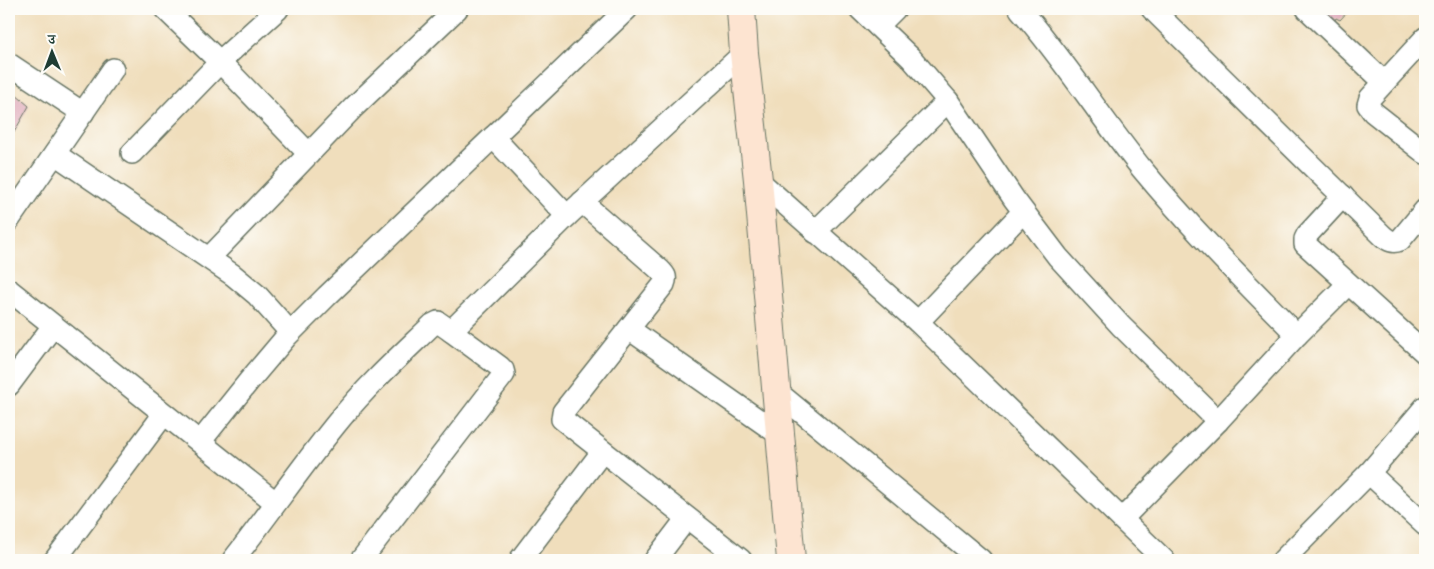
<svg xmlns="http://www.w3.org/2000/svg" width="1434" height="569" font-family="'Libre Bodoni','Noto Serif Devanagari',serif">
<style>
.building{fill:#dfa9ba}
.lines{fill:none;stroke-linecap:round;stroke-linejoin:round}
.street-casing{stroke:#687564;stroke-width:24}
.secondary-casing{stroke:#687564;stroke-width:30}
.street{stroke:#fff;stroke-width:21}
.secondary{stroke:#fde4d1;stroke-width:28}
</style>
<rect width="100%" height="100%" fill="#fdfcf7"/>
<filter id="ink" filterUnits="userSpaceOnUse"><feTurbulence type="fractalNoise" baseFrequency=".02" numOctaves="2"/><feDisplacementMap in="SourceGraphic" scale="10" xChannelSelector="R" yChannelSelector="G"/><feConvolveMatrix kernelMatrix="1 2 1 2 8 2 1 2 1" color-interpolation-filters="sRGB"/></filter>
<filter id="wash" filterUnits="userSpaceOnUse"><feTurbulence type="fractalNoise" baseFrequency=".0096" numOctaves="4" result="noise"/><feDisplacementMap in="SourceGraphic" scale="20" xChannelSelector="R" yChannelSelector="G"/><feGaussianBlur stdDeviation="1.12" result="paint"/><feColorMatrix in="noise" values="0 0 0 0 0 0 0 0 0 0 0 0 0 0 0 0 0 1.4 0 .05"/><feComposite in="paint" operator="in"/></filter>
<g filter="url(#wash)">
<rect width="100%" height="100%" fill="#f0debc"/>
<g id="blocks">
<g class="building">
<polygon points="1321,9 1350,9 1340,20 1336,18 1334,22"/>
<polygon points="9,89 29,106 9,141"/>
</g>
</g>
</g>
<g filter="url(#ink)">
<use href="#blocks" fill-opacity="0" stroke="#687564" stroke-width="1"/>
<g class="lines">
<defs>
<g id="street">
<polyline points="165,9 220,62 309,154"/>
<polyline points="860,9 911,58 948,101 1014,199 1058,257 1121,326 1218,421"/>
<path d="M1020,9C1064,59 1100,117 1142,169C1190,227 1244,281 1297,335"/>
<path d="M1152,9L1383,236C1389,241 1393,243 1400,240L1425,210"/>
<polyline points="1307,9 1384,82"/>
<polyline points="878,26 895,9"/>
<polyline points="1425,38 1370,98 1368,105 1373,112 1425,153"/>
<polyline points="9,64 83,113"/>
<polyline points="493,137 567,216"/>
<polyline points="132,153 227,55 278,9"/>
<polyline points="55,154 233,275 257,295 290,332"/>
<polyline points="758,180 918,322 1164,560"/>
<polyline points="1343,196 1307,235 1305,239 1305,244 1425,353"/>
<path d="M582,202L660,270C665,275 667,277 664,284L563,412L562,419L741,560"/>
<polyline points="9,220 113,69"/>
<polyline points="815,232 948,101"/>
<polyline points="209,258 354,107 457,9"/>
<polyline points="9,290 275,502"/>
<polyline points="918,322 1023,212"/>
<polyline points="629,329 780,435"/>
<polyline points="9,385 53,326"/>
<polyline points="776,391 981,560"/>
<polyline points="200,442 249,381 287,336 327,296 627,9"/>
<polyline points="1369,473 1425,525"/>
<polyline points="1122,519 1218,421 1297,335 1348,284"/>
<polyline points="55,560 164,414"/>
<path d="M233,560C270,513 303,464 341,418C369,384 401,355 432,325L438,322L451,331L567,216L744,53"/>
<polyline points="361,560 504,374 503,370 500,367 451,331"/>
<polyline points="520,560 602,452"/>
<polyline points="655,560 687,518"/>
<polyline points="1283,560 1369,473 1425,407"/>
</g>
<polyline id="secondary" points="741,9 744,53 758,180 791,560"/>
</defs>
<use href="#street" class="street-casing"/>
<use href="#secondary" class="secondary-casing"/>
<use href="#street" class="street"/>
<use href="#secondary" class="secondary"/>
</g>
</g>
<rect width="1434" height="569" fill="none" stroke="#fdfcf7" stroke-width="30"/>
<g transform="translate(52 52) rotate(359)" stroke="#fdfcf7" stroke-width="4" paint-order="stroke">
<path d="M0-4L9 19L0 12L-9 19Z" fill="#1f3d34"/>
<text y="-8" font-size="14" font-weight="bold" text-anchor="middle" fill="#1f3d34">उ</text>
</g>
</svg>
